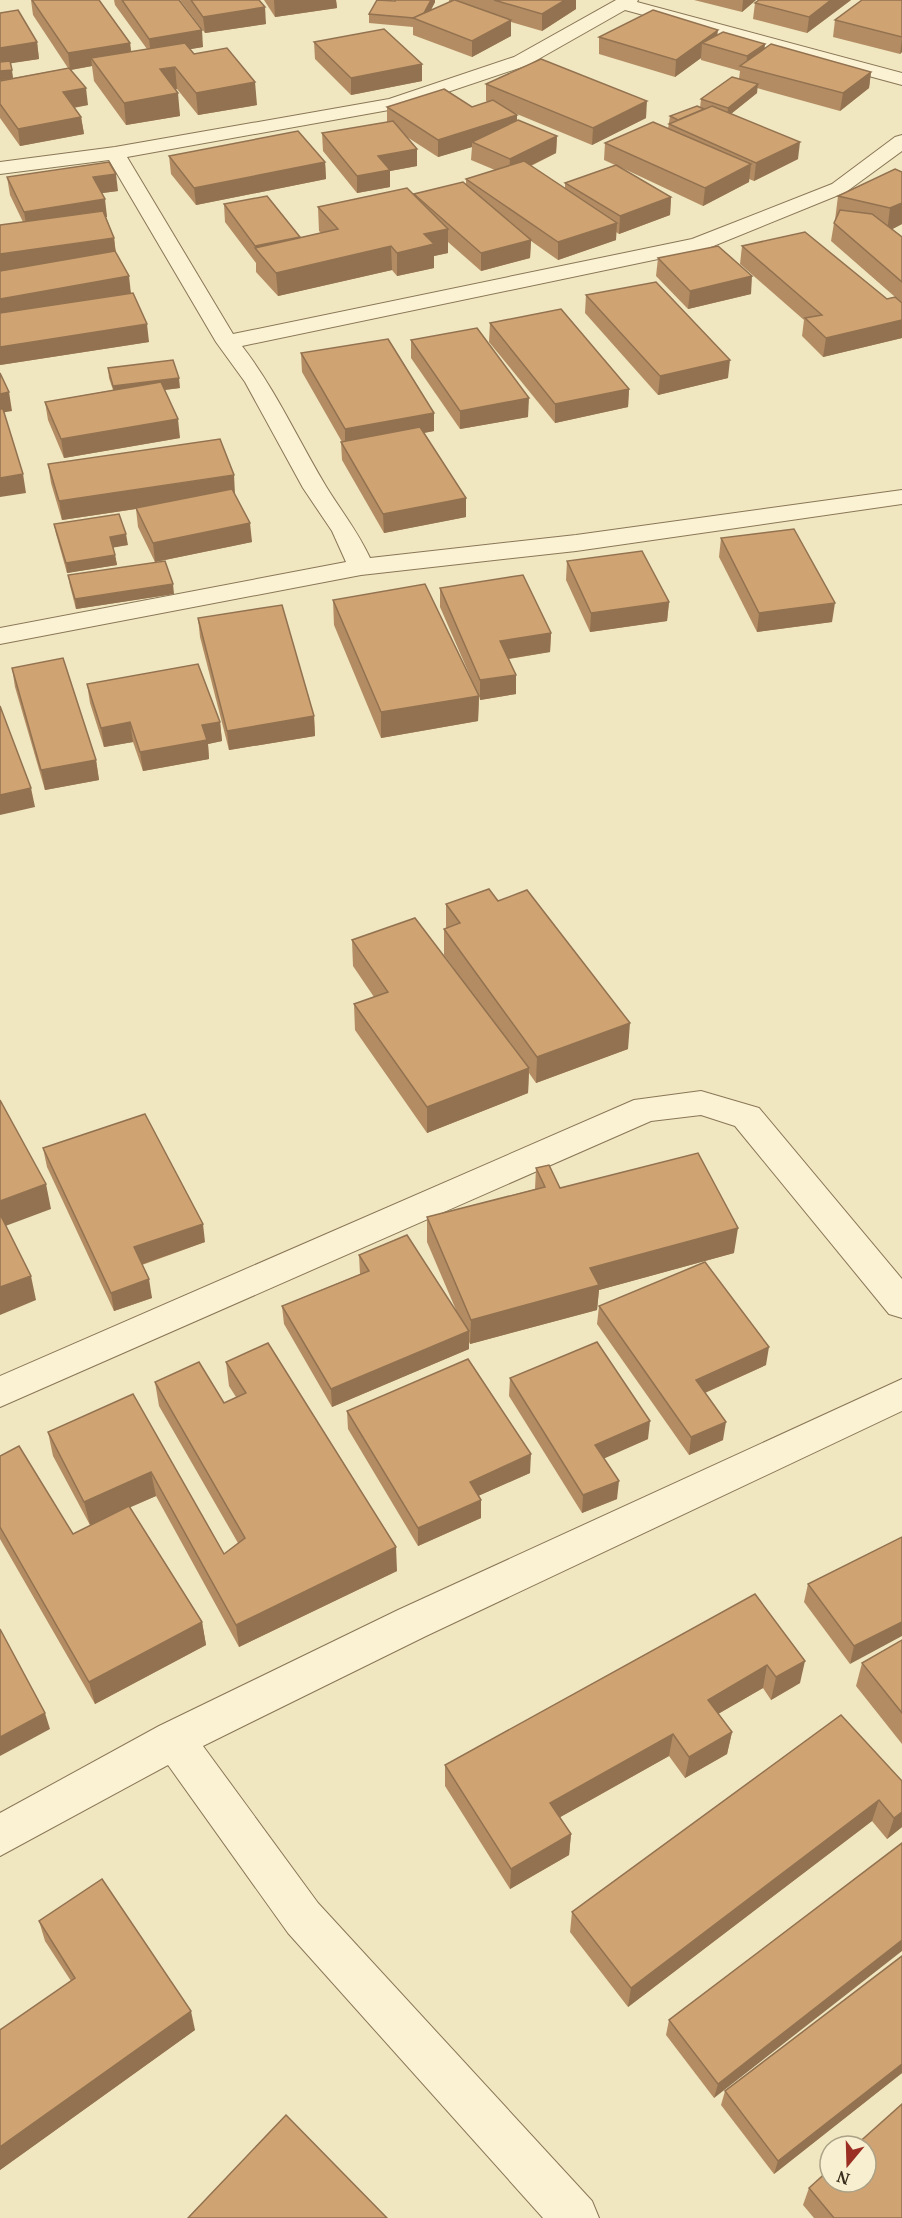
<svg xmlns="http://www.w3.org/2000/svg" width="902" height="2218" font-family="'PT Serif',serif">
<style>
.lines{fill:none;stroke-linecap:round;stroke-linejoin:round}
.minor-casing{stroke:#897757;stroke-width:2}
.minor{fill:#faf2d3;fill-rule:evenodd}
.wall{fill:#b38c63}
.shaded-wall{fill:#927250}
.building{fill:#d0a373;stroke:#927250;stroke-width:1.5}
</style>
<rect width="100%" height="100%" fill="#f0e6bf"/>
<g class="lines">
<defs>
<g id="minor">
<path d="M616,0H638L637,2L902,73V85L625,10L528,65L400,108L127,157L233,334L692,239L832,184L895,137L902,135V151L846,192L706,249L242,346C276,390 298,440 327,488C342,512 358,532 370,558L576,535L902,490V504L576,551L361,575L0,644V628L346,562L332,531L303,488L245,382L216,342L109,160L0,174V162L115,147L389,99L514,57Z"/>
<polygon points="701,1091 759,1108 902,1279 902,1318 889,1314 735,1126 701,1115 651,1121 0,1407 0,1376 634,1100"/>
<polygon points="902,1379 902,1411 426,1636 203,1746 318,1903 592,2201 599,2218 543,2218 288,1933 168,1765 0,1856 0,1813 159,1726 398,1610"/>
</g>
</defs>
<use href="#minor" class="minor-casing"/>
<use href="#minor" class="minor"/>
</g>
<g class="wall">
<polygon points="31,0 99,0 130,43 131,52 147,49 115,5 114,0 179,0 203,47 190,49 194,54 257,105 198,115 177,89 176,89 180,116 126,125 94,81 92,66 71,70 88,105 74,108 81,117 84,134 20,146 0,118 0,13 37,42 39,59 10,63 13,78 68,68 33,15"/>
<polygon points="180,0 259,0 266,24 205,33"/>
<polygon points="264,0 336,0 337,8 275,17"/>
<polygon points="449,0 576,0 576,9 542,31 511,22 511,36 472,57 413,35 413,27 369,23 369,14 435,2 431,10 449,2"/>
<polygon points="694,0 756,0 742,12"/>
<polygon points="851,0 807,33 753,19 755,3"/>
<polygon points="902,0 902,52 900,54 833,37 835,20"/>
<polygon points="717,35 765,44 764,49 871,72 869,88 840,111 757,88 757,93 731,114 798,159 754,181 749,179 749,182 703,206 618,166 671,197 670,215 619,234 616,232 616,240 558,260 531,241 530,258 481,271 448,242 448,253 434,256 434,268 397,276 392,270 278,296 256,272 256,263 225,222 224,204 300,238 321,233 319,231 318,207 415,195 414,194 466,185 466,179 495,170 471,160 472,147 438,157 407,137 417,166 390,171 390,187 357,193 323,151 322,133 387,122 387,107 472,107 488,102 486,101 486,84 646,118 592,145 512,112 517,115 517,121 557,136 556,153 531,166 565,188 565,183 615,165 604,160 605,143 668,129 670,116 700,108 701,99 739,79 740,71 701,60 701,58 675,77 599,54 599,37"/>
<polygon points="314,42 422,64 422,81 351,95 315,59"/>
<polygon points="169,156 325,162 326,179 196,205 171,174"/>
<polygon points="895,169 902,224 892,229 902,237 902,303 831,241 834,223 835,220 838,196"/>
<polygon points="7,177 118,191 102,193 107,217 106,217 114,238 116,253 149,342 0,365 0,225 23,222 10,195"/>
<polygon points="742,246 887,299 902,303 902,338 823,357 802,336 804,320 740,264"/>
<polygon points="658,258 751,294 688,309 656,276"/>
<polygon points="586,295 728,378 658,395 585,313"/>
<polygon points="490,323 629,389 628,407 555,423 489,342"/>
<polygon points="411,340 528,417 460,429 411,358"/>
<polygon points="301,353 434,413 434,431 424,433 466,498 466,517 384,533 342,460 341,442 342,442 302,372"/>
<polygon points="108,368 180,388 165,390 180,438 64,458 48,420 45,402 113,390 109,378"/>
<polygon points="48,464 235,494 252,542 155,562 138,527 136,509 62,520 51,483"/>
<polygon points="54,524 128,545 113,547 115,555 117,565 67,573 56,534"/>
<polygon points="721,538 832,622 757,632 719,557"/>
<polygon points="567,561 669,602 667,621 590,632 566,580"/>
<polygon points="68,575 174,594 76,609 70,586"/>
<polygon points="440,588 551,633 550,652 509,659 516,694 480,700 479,696 478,721 381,738 334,625 333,600 477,692 440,607"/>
<polygon points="198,618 314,716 315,736 229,750 200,637"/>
<polygon points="12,668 96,760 99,780 45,790 15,687"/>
<polygon points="87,684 220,722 222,741 208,744 209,759 143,771 133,742 104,747 90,703"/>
<polygon points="498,901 628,1049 536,1083 529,1073 528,1093 427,1133 355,1030 354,1004 374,997 353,966 352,940 455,970 444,955 444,929 446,928 446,904"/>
<polygon points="43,1148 205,1242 142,1265 152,1298 114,1311 47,1167"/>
<polygon points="536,1168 560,1188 734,1253 599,1290 597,1310 470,1344 469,1342 469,1349 332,1407 284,1324 282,1306 360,1274 359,1255 456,1310 427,1242 427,1217 535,1189"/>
<polygon points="599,1306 766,1365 705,1393 723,1440 689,1455 597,1324"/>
<polygon points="226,1362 397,1571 239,1647 156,1496 130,1507 202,1622 206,1645 95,1704 0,1539 0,1456 73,1534 98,1522 90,1525 53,1456 48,1432 133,1394 224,1554 238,1543 159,1406 155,1382 224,1403 236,1397 229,1386"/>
<polygon points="510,1378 648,1439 604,1458 617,1499 582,1513 509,1396"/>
<polygon points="347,1411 530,1473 478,1496 481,1518 418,1546 348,1429"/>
<polygon points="902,1537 850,1664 804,1602 808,1584"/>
<polygon points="755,1594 800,1683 771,1700 763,1688 718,1714 732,1732 727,1754 685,1778 669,1756 560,1817 571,1834 569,1855 510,1889 445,1786 445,1765"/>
<polygon points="902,1640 902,1744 856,1686 862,1663"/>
<polygon points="841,1715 902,1827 887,1839 872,1821 628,2007 570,1932 572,1912"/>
<polygon points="902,1843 714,2098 666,2035 669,2020"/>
<polygon points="39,1921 195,2030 0,2170 0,2030 71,1981 45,1941"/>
<polygon points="902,1956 902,2073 774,2174 721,2105 725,2091"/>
<polygon points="809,2188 902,2218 814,2218 803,2205"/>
</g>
<g class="shaded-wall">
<polygon points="274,0 336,0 337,8 275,17"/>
<polygon points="431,0 435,0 435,2 424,23 421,19"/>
<polygon points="565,0 576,0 576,9 542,31 542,14"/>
<polygon points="743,0 756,0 742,12"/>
<polygon points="831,0 851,0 807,33 809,17"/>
<polygon points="265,7 266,24 205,33 203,17"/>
<polygon points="511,20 511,36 472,57 472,41"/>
<polygon points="202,30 203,47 151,56 149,39"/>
<polygon points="718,30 716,47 702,43 701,58 675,77 676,60"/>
<polygon points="902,37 902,52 900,54"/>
<polygon points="37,42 39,59 0,65 0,48"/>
<polygon points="130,43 132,60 91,58 92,66 70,70 68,53"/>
<polygon points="765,44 763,61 746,67 747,56"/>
<polygon points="422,64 422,81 351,95 351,78"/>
<polygon points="175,67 177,89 162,92 160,69"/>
<polygon points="12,70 13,79 0,80 0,71"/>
<polygon points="871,72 869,88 840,111 843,93"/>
<polygon points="255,82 257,105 198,115 196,93"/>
<polygon points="758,84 757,93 727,117 728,108"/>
<polygon points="86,88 88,105 65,109 63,92"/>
<polygon points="178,93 180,116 126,125 124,103"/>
<polygon points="647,101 646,118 592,145 593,128"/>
<polygon points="517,115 517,133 472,142 472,147 438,157 438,140"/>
<polygon points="81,117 84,134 20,146 18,129"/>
<polygon points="557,136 556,153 509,176 510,159"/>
<polygon points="800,142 798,159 754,181 756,163"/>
<polygon points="417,149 417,166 390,171 390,187 357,193 357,176 378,156"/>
<polygon points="325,162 326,179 196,205 194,188"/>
<polygon points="751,164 749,182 703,206 705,188"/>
<polygon points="116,174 118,191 95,194 93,177"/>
<polygon points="671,197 670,215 619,234 620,216"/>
<polygon points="105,199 107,217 27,230 24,212"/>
<polygon points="902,203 902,224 887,232 890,208"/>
<polygon points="617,223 616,240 558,260 558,242"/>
<polygon points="448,229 448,253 434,256 434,268 397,276 397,253 424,234"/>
<polygon points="300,237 256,249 255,246"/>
<polygon points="114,238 116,256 0,272 0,254"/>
<polygon points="531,240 530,258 481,271 481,253"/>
<polygon points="391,246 392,270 278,296 276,273"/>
<polygon points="129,276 131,294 0,318 0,299"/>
<polygon points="752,276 751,294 688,309 690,291"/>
<polygon points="902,320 902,338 823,357 826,338"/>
<polygon points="147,324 149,342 0,365 0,347"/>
<polygon points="730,360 728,378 658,395 660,376"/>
<polygon points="179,378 180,388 114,396 113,386"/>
<polygon points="629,389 628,407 555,423 555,404"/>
<polygon points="9,392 12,411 0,413 0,394"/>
<polygon points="529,398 528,417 460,429 460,411"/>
<polygon points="434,413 434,431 345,447 345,429"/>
<polygon points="178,419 180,438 64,458 61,439"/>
<polygon points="23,474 26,493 0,497 0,478"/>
<polygon points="234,475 235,494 62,520 59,501"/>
<polygon points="466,498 466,517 384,533 383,514"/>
<polygon points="250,523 252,542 155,562 153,543"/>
<polygon points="126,534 128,545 111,548 110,537"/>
<polygon points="115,555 117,565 67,573 66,563"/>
<polygon points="173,584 174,594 76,609 75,599"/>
<polygon points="669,602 667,621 590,632 591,613"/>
<polygon points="835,603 832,622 757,632 759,613"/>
<polygon points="551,633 550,652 500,660 500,641"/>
<polygon points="516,675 516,694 480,700 480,680"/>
<polygon points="479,696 478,721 381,738 381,712"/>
<polygon points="314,716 315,736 229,750 227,731"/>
<polygon points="130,722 133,742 104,747 101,728"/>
<polygon points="220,722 222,741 208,744 209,759 143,771 140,752 202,725"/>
<polygon points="96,760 99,780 45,790 41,770"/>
<polygon points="31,788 35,807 0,815 0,795"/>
<polygon points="630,1023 628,1049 536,1083 537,1057"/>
<polygon points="529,1068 528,1093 427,1133 427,1107"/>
<polygon points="46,1184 51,1209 0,1228 0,1201"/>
<polygon points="203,1224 205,1242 137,1266 134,1247"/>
<polygon points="738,1228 734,1253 599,1290 597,1310 470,1344 471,1320 590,1268"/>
<polygon points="31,1276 36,1300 0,1315 0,1287"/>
<polygon points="149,1279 152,1298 114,1311 111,1293"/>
<polygon points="469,1331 469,1349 332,1407 331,1389"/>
<polygon points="769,1347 766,1365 693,1398 696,1380"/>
<polygon points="650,1421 648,1439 594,1463 595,1445"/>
<polygon points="726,1422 723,1440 689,1455 691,1437"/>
<polygon points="531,1454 530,1473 469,1500 470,1482"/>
<polygon points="151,1472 156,1496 90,1525 84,1502"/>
<polygon points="619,1481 617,1499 582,1513 583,1495"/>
<polygon points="481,1500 481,1518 418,1546 418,1528"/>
<polygon points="396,1547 397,1571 239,1647 236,1625"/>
<polygon points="202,1622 206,1645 95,1704 89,1682"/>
<polygon points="902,1622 902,1636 850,1664 854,1646"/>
<polygon points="805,1661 800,1683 771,1700 776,1677"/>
<polygon points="767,1665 763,1688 704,1722 708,1700"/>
<polygon points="45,1713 50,1729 0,1756 0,1737"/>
<polygon points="732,1732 727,1754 685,1778 689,1757"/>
<polygon points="673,1734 669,1756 548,1824 550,1803"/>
<polygon points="879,1800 872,1821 628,2007 631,1988"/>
<polygon points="902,1812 902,1827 887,1839 894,1818"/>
<polygon points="571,1834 569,1855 510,1889 511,1869"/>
<polygon points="902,1940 902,1951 714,2098 718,2084"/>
<polygon points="191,2011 195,2030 0,2170 0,2147"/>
<polygon points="902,2064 902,2073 774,2174 778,2161"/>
</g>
<g class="building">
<polygon points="32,0 99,0 130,43 68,53"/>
<polygon points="122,0 179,0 202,30 149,39"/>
<polygon points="191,0 259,0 265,7 203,17"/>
<polygon points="377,0 395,1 395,0 431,0 424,13 414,18 369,14"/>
<polygon points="454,0 455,0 511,20 472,41 413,18"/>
<polygon points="494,0 565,0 542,14"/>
<polygon points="759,0 831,0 809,17 755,3"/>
<polygon points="862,0 902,0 902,37 835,20"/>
<polygon points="18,10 37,42 0,48 0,13"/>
<polygon points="653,10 718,30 676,60 599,37"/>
<polygon points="384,29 422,64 351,78 314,42"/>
<polygon points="723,32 765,44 747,56 702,43"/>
<polygon points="185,43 194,54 227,48 255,82 196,93 175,67 160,69 178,93 124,103 91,58"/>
<polygon points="771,44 871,72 843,93 740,66"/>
<polygon points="541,59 647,101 593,128 486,84"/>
<polygon points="10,61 12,70 0,71 0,62"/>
<polygon points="69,68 86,88 63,92 81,117 18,129 0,104 0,81"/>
<polygon points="732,77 758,84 728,108 701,99"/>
<polygon points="444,89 472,107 493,100 517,115 438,140 387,107"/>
<polygon points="697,106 704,109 678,120 670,116"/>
<polygon points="712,106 800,142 756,163 669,124"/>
<polygon points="518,120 557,136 510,159 472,142"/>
<polygon points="393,121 417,149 378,156 390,170 357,176 322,133"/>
<polygon points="653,122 751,164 705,188 605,143"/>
<polygon points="298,131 325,162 194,188 169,156"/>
<polygon points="524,161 617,223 558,242 466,179"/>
<polygon points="109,162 116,174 93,177 105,199 24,212 7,177"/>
<polygon points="616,165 671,197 620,216 565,183"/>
<polygon points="895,169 902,172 902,203 890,208 838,196"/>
<polygon points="463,182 531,240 481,253 414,194"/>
<polygon points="407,188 448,229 424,234 434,244 397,253 391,246 276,273 255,248 338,229 318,207"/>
<polygon points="267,196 300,237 255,246 224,204"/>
<polygon points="840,210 872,214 902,237 902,282 834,223"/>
<polygon points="103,211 114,238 0,254 0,225"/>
<polygon points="805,232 887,299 895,297 902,303 902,320 826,338 805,318 822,315 742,246"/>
<polygon points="718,246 752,276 690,291 658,258"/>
<polygon points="115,251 129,276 0,299 0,271"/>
<polygon points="656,282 730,360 660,376 586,295"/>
<polygon points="133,293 147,324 0,347 0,313"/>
<polygon points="561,309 629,389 555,404 490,323"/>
<polygon points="477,328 529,398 460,411 411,340"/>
<polygon points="388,339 434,413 345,429 301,353"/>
<polygon points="173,360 179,378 113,386 108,368"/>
<polygon points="0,373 9,392 0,394"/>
<polygon points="161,382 178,419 61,439 45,402"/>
<polygon points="0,409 3,409 23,474 0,478"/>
<polygon points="420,427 466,498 383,514 341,442"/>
<polygon points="220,439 234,475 59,501 48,464"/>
<polygon points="232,489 250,523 153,543 136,508"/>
<polygon points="119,514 126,534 110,537 115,555 66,563 54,524"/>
<polygon points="794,529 835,603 759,613 721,538"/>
<polygon points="642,551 669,602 591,613 567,561"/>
<polygon points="165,561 173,584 75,599 68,575"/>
<polygon points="523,575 551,633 500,641 516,675 480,680 440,588"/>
<polygon points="425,584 479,696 381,712 333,600"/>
<polygon points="282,605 314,716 227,731 198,618"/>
<polygon points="63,658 96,760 41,770 12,668"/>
<polygon points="198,664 220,722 202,725 207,740 140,752 130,722 101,728 87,684"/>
<polygon points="0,706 31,788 0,795"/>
<polygon points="489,889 498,901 527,890 630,1023 537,1057 444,929 460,923 446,904"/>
<polygon points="415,918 529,1068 427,1107 354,1004 388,992 352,940"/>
<polygon points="0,1100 46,1184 0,1201"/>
<polygon points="145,1114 203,1224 134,1247 149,1279 111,1293 43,1148"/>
<polygon points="698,1153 738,1228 590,1268 599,1285 471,1320 427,1217 545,1187 536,1168 549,1165 560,1188"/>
<polygon points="0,1214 31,1276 0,1287"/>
<polygon points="407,1235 469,1331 331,1389 282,1306 369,1271 359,1255"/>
<polygon points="705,1262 769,1347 696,1380 726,1422 691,1437 599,1306"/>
<polygon points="597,1342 650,1421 595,1445 619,1481 583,1495 510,1378"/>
<polygon points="268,1343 396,1547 236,1625 151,1472 84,1502 48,1432 133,1394 224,1554 245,1538 155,1382 199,1362 224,1403 246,1393 226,1362"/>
<polygon points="468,1359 531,1454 470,1482 481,1500 418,1528 347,1411"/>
<polygon points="19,1446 73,1534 129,1506 202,1622 89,1682 0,1527 0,1456"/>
<polygon points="902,1537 902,1622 854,1646 808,1584"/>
<polygon points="755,1594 805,1661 776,1677 767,1665 708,1700 732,1732 689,1757 673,1734 550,1803 571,1834 511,1869 445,1765"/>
<polygon points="0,1629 45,1713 0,1737"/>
<polygon points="902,1640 902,1713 862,1663"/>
<polygon points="841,1715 902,1781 902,1812 894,1818 879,1800 631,1988 572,1912"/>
<polygon points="902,1843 902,1940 718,2084 669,2020"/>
<polygon points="102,1879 191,2011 0,2147 0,2030 75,1978 39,1921"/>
<polygon points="902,1956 902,2064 778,2161 725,2091"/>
<polygon points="902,2104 902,2218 834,2218 809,2188 830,2169 830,2182 866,2182 866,2146 855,2146"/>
<polygon points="286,2115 387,2218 188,2218"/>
</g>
<g transform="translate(848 2164) rotate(199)"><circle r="28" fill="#f7efcf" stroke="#aba187" stroke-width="1.5"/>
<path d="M0-4.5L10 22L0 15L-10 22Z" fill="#9b2f24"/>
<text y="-9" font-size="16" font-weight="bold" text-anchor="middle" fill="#382c1c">N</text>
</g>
</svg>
